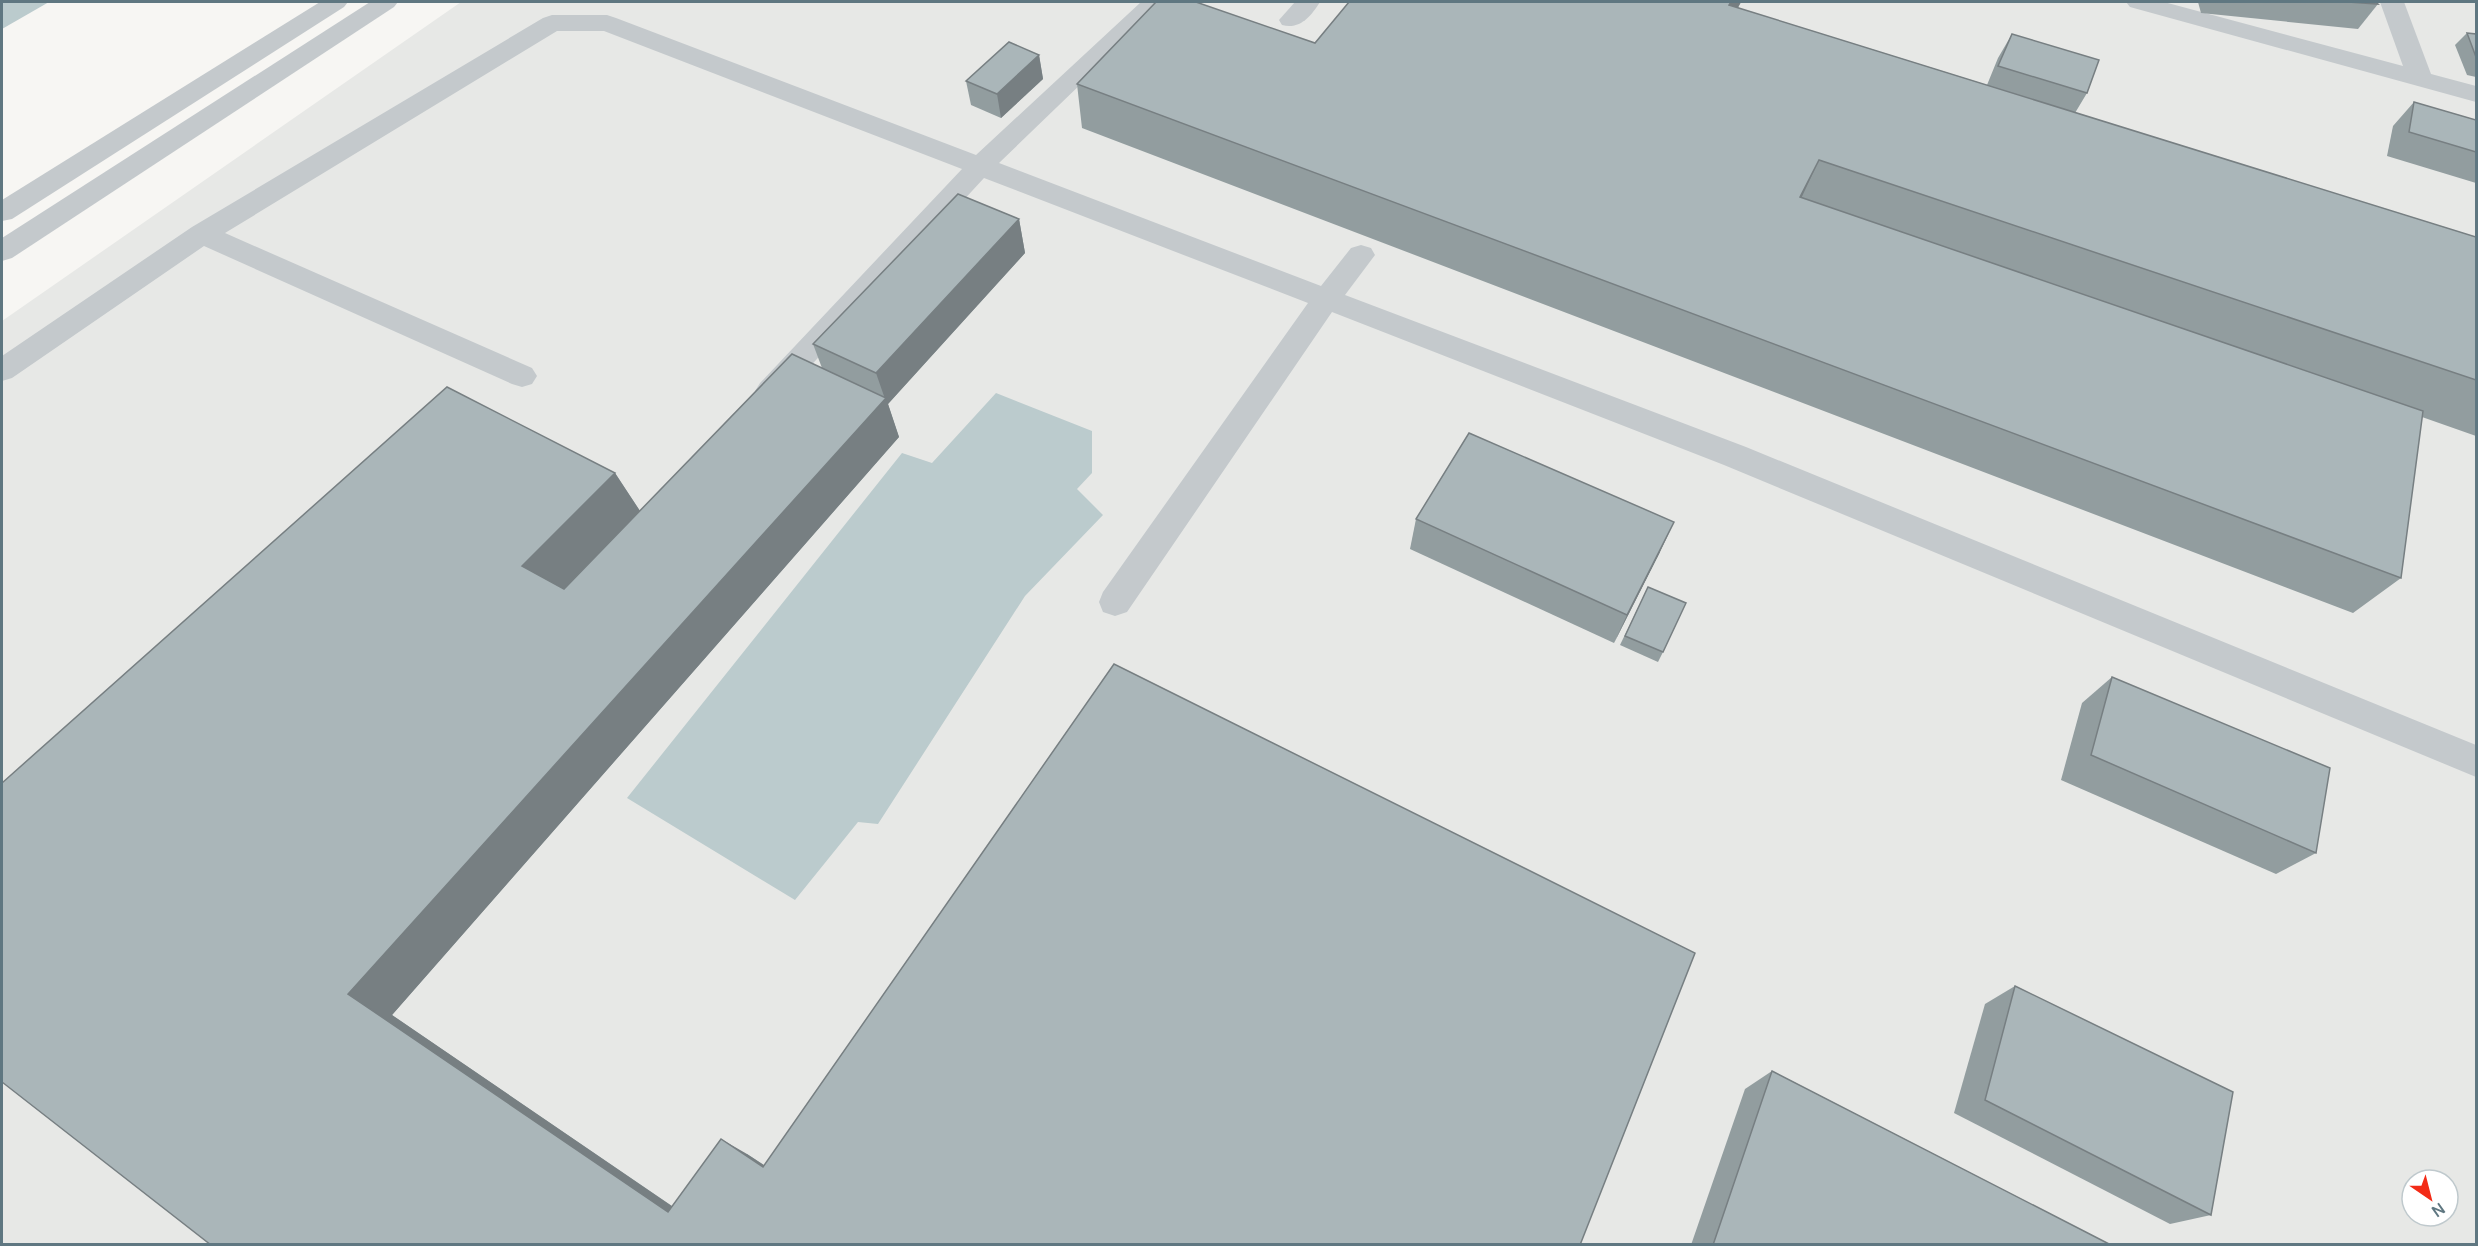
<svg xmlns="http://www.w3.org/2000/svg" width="2478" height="1246" font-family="Manrope,sans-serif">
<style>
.built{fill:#e7e8e6;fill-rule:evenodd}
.water{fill:#bbcbcd}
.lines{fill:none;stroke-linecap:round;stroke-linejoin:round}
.minor{fill:#c4c9cc;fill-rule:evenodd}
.wall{fill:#929d9f}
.shaded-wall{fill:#777f82}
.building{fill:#aab6b9;stroke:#777f82;stroke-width:1.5}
</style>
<rect width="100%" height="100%" fill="#f7f6f3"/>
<path class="built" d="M461,2H2476V1244H2V321ZM2412,1180H2448V1216H2412Z"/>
<g class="water">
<polygon points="2,2 49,2 2,29"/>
<polygon points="996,393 1092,431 1092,473 1077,489 1103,515 1025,596 878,824 858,822 795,900 627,798 902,453 932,463"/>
</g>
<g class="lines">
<g class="minor">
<polygon points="320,2 348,2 344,7 12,219 2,221 2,200"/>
<polygon points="370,2 398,2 394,7 12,258 2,261 2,238"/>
<polygon points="1141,2 1166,2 999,163 1321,286 1351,248 1361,245 1371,248 1375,255 1345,295 1746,447 2476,745 2476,777 1724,465 1332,312 1127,612 1115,616 1103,612 1099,602 1103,592 1308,303 984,178 780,399 770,402 760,399 755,391 760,383 962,169 604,31 557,31 225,233 532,368 537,376 532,384 522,387 512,384 204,246 12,378 2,381 2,356 192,227 543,18 552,15 607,15 616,18 976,155"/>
<path d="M1295,2H1320C1311,16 1300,30 1282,25L1279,20Z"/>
<polygon points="2126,2 2164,2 2403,66 2380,2 2404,2 2431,74 2476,86 2476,102 2130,7"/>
</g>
</g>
<g class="wall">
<polygon points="1349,2 1741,2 1738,8 1987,85 1998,58 2012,34 2087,93 2075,113 2476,237 2476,436 2422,417 2401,578 2353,613 1082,128 1077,84 1315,43"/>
<polygon points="2198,2 2376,2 2378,4 2358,29 2201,13"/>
<polygon points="2467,33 2476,34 2476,77 2467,75 2455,45"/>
<polygon points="1039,55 1043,79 1001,118 971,105 966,81"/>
<polygon points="2414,102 2476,120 2476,183 2387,156 2393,126"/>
<polygon points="1019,219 1025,253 888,404 899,437 392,1015 672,1206 747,1154 764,1165 1580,1245 211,1245 615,473 640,511 822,368 813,344"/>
<polygon points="1416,519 1660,552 1614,643 1410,549"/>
<polygon points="1648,587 1663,652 1658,662 1620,645"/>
<polygon points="2112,677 2316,853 2276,874 2061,780 2082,703"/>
<polygon points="2015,986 2211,1215 2170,1224 1954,1113 1985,1004"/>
<polygon points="1772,1071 2111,1245 1691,1245 1745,1089"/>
</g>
<g class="shaded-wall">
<polygon points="1731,2 1741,2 1713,49 1729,5"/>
<polygon points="1039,55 1043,79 1001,118 997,94"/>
<polygon points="1819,160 1799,203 1800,197"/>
<polygon points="1019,219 1025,253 888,404 899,437 392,1015 698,1224 668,1212 348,994 885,399 876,373"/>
<polygon points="615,473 640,511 551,602 522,566"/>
<polygon points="1674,522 1660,552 1614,643 1627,615"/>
<polygon points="721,1139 747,1154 788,1181 763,1167"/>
</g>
<g class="building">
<polygon points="1156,2 1196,2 1315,43 1349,2 1731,2 1729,5 2476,237 2476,380 1819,160 1800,197 2423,411 2401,578 1077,84"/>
<polygon points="2348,2 2376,2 2378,4"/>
<polygon points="2467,33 2476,34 2476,57"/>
<polygon points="2012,34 2099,60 2087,93 1998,66"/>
<polygon points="1009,42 1039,55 997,94 966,81"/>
<polygon points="2414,102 2476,120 2476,152 2409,132"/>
<polygon points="958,194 1019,219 876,373 813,344"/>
<polygon points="792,354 886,398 348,994 668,1212 721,1139 763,1167 1114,664 1695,953 1580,1245 211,1245 2,1082 2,783 447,387 615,473 522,566 564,589"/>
<polygon points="1469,433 1674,522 1627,615 1416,519"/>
<polygon points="1648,587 1686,603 1663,652 1625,636"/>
<polygon points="2112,677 2330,768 2316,853 2091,755"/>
<polygon points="2015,986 2233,1092 2211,1215 1985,1100"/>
<polygon points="1772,1071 2111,1245 1713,1245"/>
</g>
<rect width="2478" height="1246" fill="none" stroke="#5f7781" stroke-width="6"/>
<g transform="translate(2430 1198) rotate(145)"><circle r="28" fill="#ffffff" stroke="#bfc9cd" stroke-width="1.5"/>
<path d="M0-4.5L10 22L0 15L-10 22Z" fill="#f32b17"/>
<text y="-9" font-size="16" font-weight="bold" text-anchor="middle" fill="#5f7781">N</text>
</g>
</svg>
